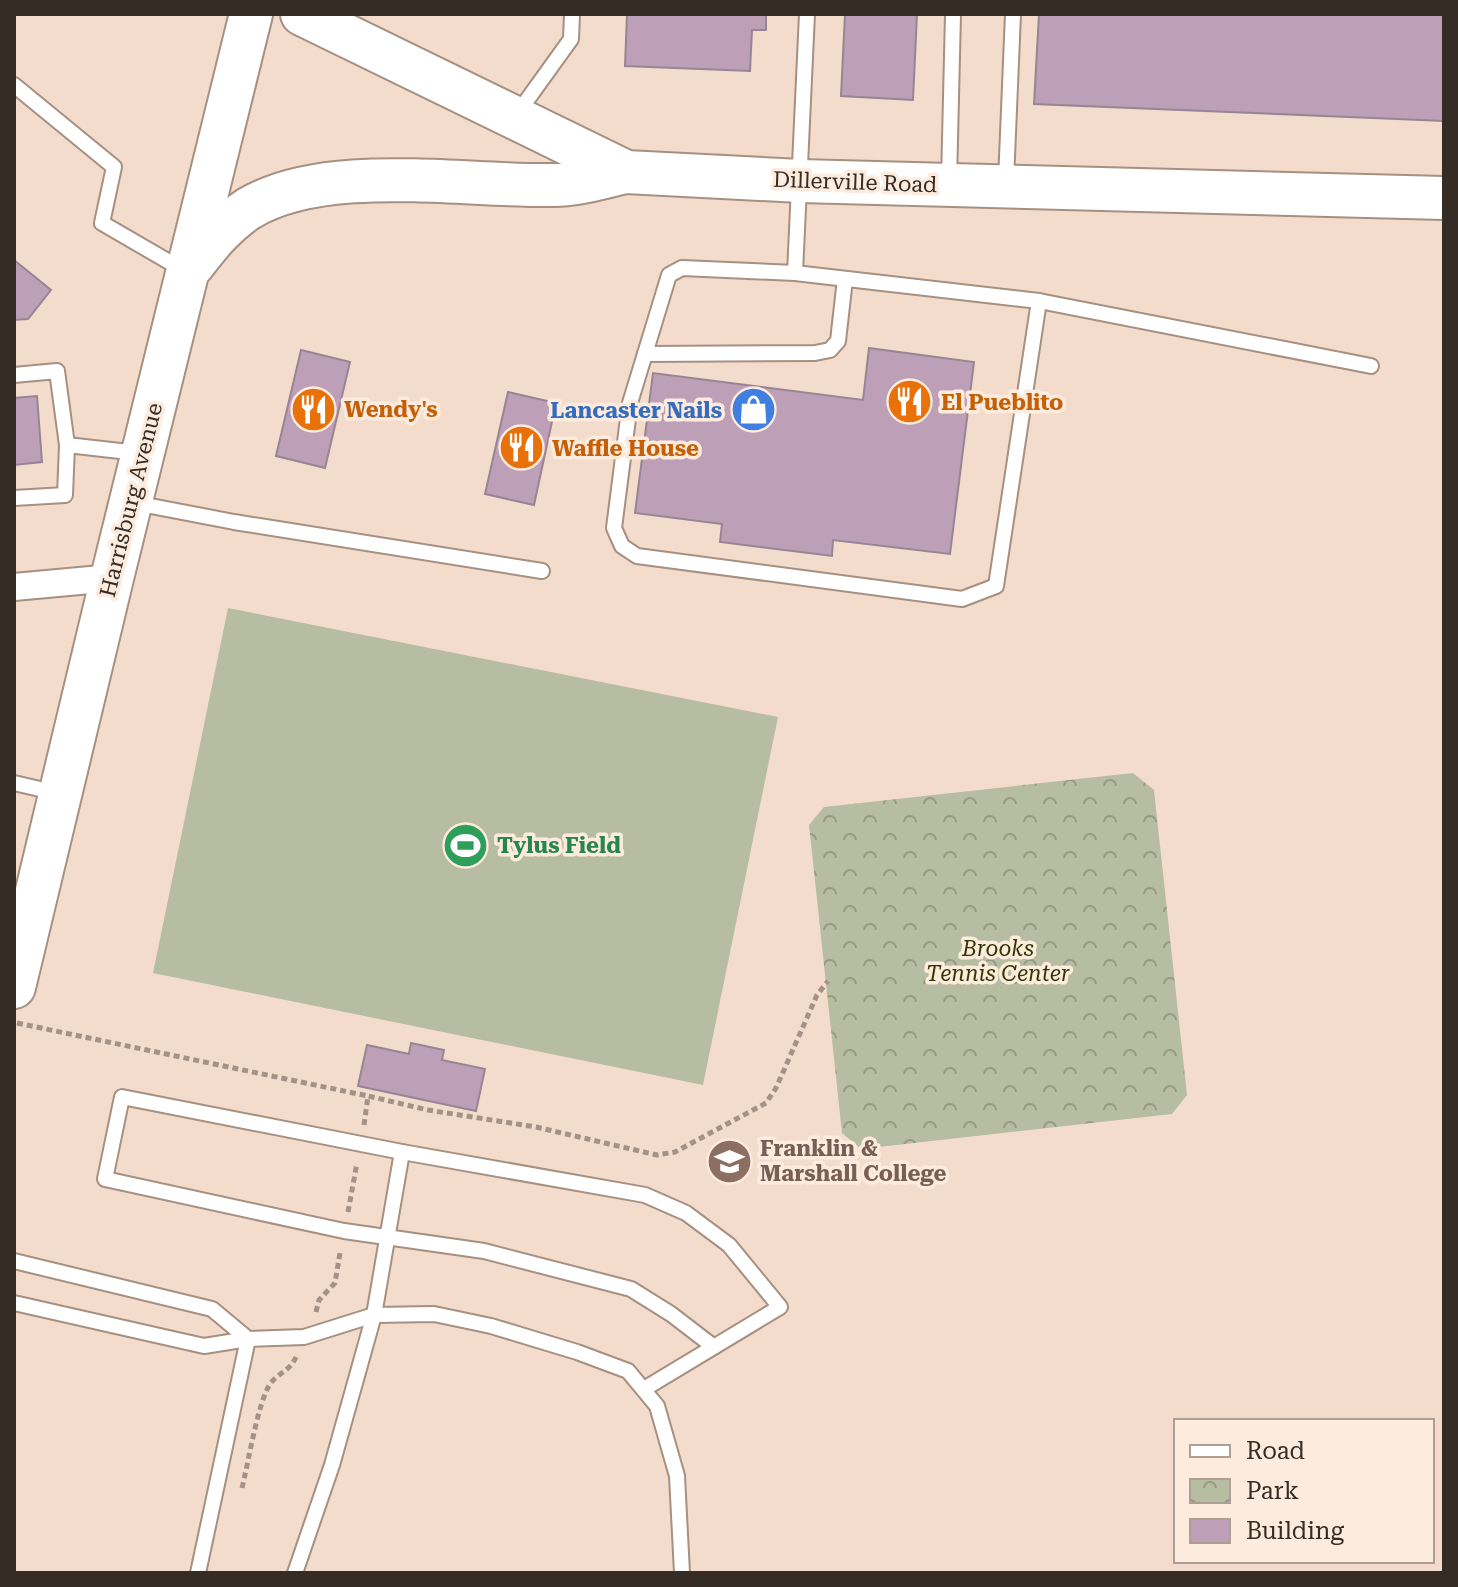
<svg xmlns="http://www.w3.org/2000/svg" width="1458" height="1587" font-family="'Roboto Serif',serif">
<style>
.grass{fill:#b7bda1}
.park{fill:url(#park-crowns)}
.building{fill:#bda0b7;stroke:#988494;stroke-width:2}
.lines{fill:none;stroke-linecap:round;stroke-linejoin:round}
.service-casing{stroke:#a59081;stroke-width:18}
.minor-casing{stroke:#a59081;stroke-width:30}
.primary-casing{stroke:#a59081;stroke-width:46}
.path{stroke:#a49287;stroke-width:5;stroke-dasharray:6 4;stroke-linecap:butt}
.service{stroke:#fff;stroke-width:14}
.minor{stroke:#fff;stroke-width:26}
.primary{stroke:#fff;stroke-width:42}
.labels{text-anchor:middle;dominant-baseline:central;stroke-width:7;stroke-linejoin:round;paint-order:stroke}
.street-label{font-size:22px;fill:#352c26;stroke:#fdebde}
.food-label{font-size:22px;font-weight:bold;fill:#c56008;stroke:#fdebde;text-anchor:start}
.shop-label{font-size:22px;font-weight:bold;fill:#366cbe;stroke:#fdebde;text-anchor:end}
.leisure-label{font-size:22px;font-weight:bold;fill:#27864d;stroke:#fdebde;text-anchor:start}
.park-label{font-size:22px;font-style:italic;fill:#313800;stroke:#fdebde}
.education-label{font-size:22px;font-weight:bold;fill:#785e54;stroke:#fdebde;text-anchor:start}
</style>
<defs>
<pattern id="park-crowns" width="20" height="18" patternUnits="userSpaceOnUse" patternTransform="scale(2)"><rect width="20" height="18" fill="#b7bda1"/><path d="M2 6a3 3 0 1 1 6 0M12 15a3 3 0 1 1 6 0" fill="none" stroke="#969a83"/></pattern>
</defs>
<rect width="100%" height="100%" fill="#f4dccc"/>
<polygon class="grass" points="228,608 778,717 703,1085 153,973"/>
<polygon class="park" points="1133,773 1154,790 1187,1095 1172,1114 861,1149 842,1133 809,825 824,807"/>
<g class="building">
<polygon points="627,14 766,14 766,30 752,30 750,71 625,66"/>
<polygon points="845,14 917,14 913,100 841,96"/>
<polygon points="1039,14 1444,14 1444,121 1034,104"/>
<polygon points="14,260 51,290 28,319 14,320"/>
<polygon points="869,348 974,362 950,554 833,540 832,556 720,542 722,524 635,513 653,373 863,400"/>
<polygon points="301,350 350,362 325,468 276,456"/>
<polygon points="508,392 556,403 534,505 485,494"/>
<polygon points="37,396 42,462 14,465 14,398"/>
<polygon points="411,1043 444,1050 442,1060 485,1069 476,1111 358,1086 367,1045 409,1054"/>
</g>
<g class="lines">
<defs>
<g id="service">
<polyline points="14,85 114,167 102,223 183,270"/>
<polyline points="517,114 571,39 572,14"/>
<polyline points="949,181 953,14"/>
<polyline points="1006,181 1013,14"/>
<polyline points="795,273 1039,301 996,586 962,599 637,556 622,546 614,528 630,403 669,275 682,268 795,273 807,14"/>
<polyline points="1039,301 1371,366"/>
<polyline points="645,354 815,353 830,350 838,341 845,279"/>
<polyline points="14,375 57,371 67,445"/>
<polyline points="14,498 65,495 67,445 138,453"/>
<polyline points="135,503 234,522 542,571"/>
<polyline points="14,783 57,793"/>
<polyline points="14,1261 212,1309 248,1339"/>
<polyline points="14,1303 204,1346 248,1339 304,1337 374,1315 434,1314 491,1326 577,1352 628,1371 657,1406 677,1476 682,1573"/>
<polyline points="644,1389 780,1307 729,1245 686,1213 645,1195 402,1152 122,1097 105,1179 344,1231 484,1251 631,1289 671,1314 714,1347"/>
<polyline points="198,1573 248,1339"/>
<polyline points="295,1573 332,1465 374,1315 402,1152"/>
</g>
<polyline id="minor" points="14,587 112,578"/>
<g id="primary">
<polyline points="302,14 626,172 800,181 1444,198"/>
<path d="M193,265C209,244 225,224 248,209C325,162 465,187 554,185C578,185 602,177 626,172"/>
<polyline points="14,987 112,578 251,14"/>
</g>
</defs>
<use href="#service" class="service-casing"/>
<use href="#minor" class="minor-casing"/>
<use href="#primary" class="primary-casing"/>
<g class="path">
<polyline points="17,1023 368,1096"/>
<polyline points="364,1125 368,1096 428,1110 536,1127 657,1155 675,1152 766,1103 776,1088 817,995 828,981"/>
<polyline points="348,1212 357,1163"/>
<polyline points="316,1312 319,1300 335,1283 340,1253"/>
<path d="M242,1488C248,1464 258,1402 270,1384C278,1373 290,1371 296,1357"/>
</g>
<use href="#service" class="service"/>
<use href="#minor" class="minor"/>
<use href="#primary" class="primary"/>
</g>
<defs>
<symbol id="restaurant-disc" viewBox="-11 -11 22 22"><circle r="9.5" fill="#e8710a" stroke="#fdebde"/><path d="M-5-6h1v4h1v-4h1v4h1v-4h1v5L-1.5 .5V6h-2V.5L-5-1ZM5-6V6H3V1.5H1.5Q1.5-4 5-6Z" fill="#fff"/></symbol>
<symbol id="shop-disc" viewBox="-11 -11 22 22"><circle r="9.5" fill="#3f7fe0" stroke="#fdebde"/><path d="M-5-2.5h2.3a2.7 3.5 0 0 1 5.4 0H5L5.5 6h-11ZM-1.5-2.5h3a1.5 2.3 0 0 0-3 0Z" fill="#fff"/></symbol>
<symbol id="stadium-disc" viewBox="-11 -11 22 22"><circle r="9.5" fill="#2e9e5b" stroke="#fdebde"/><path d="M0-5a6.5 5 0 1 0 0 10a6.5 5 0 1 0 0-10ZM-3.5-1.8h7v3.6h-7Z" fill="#fff"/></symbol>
<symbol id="university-disc" viewBox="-11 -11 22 22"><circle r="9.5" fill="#8d6e63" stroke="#fdebde"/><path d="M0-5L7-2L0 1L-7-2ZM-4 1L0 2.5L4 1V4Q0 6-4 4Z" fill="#fff"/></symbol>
</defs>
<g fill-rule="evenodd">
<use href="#restaurant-disc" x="884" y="376" width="51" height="51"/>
<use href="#restaurant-disc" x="288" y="384" width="51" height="51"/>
<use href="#shop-disc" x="728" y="384" width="51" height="51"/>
<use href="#restaurant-disc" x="496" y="422" width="51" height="51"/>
<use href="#stadium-disc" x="440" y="820" width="51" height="51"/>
<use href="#university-disc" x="704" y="1136" width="51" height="51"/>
</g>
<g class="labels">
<g class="street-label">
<text transform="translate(855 182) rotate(2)">Dillerville Road</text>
<text transform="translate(131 500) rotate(-76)">Harrisburg Avenue</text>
</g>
<g class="food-label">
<text x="941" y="402">El Pueblito</text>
<text x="344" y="409">Wendy's</text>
<text x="552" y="448">Waffle House</text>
</g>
<g class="shop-label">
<text x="722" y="410">Lancaster Nails</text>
</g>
<g class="leisure-label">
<text x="497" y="845">Tylus Field</text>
</g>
<g class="park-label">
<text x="998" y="948">Brooks<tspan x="998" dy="25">Tennis Center</tspan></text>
</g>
<g class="education-label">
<text x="760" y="1148">Franklin &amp;<tspan x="760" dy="25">Marshall College</tspan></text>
</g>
</g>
<rect width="1458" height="1587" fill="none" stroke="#352c26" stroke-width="32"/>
<rect x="1174" y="1419" width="260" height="144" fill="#fdebde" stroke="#ad9f94" stroke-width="2"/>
<rect x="1190" y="1445" width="40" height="12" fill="#ffffff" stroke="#ad9f94" stroke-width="2"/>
<text x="1246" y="1459" font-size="24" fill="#352c26">Road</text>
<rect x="1190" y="1479" width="40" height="24" fill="url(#park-crowns)" stroke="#ad9f94" stroke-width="2"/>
<text x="1246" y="1499" font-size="24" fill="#352c26">Park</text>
<rect x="1190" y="1519" width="40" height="24" fill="#bda0b7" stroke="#ad9f94" stroke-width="2"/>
<text x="1246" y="1539" font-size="24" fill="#352c26">Building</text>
</svg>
